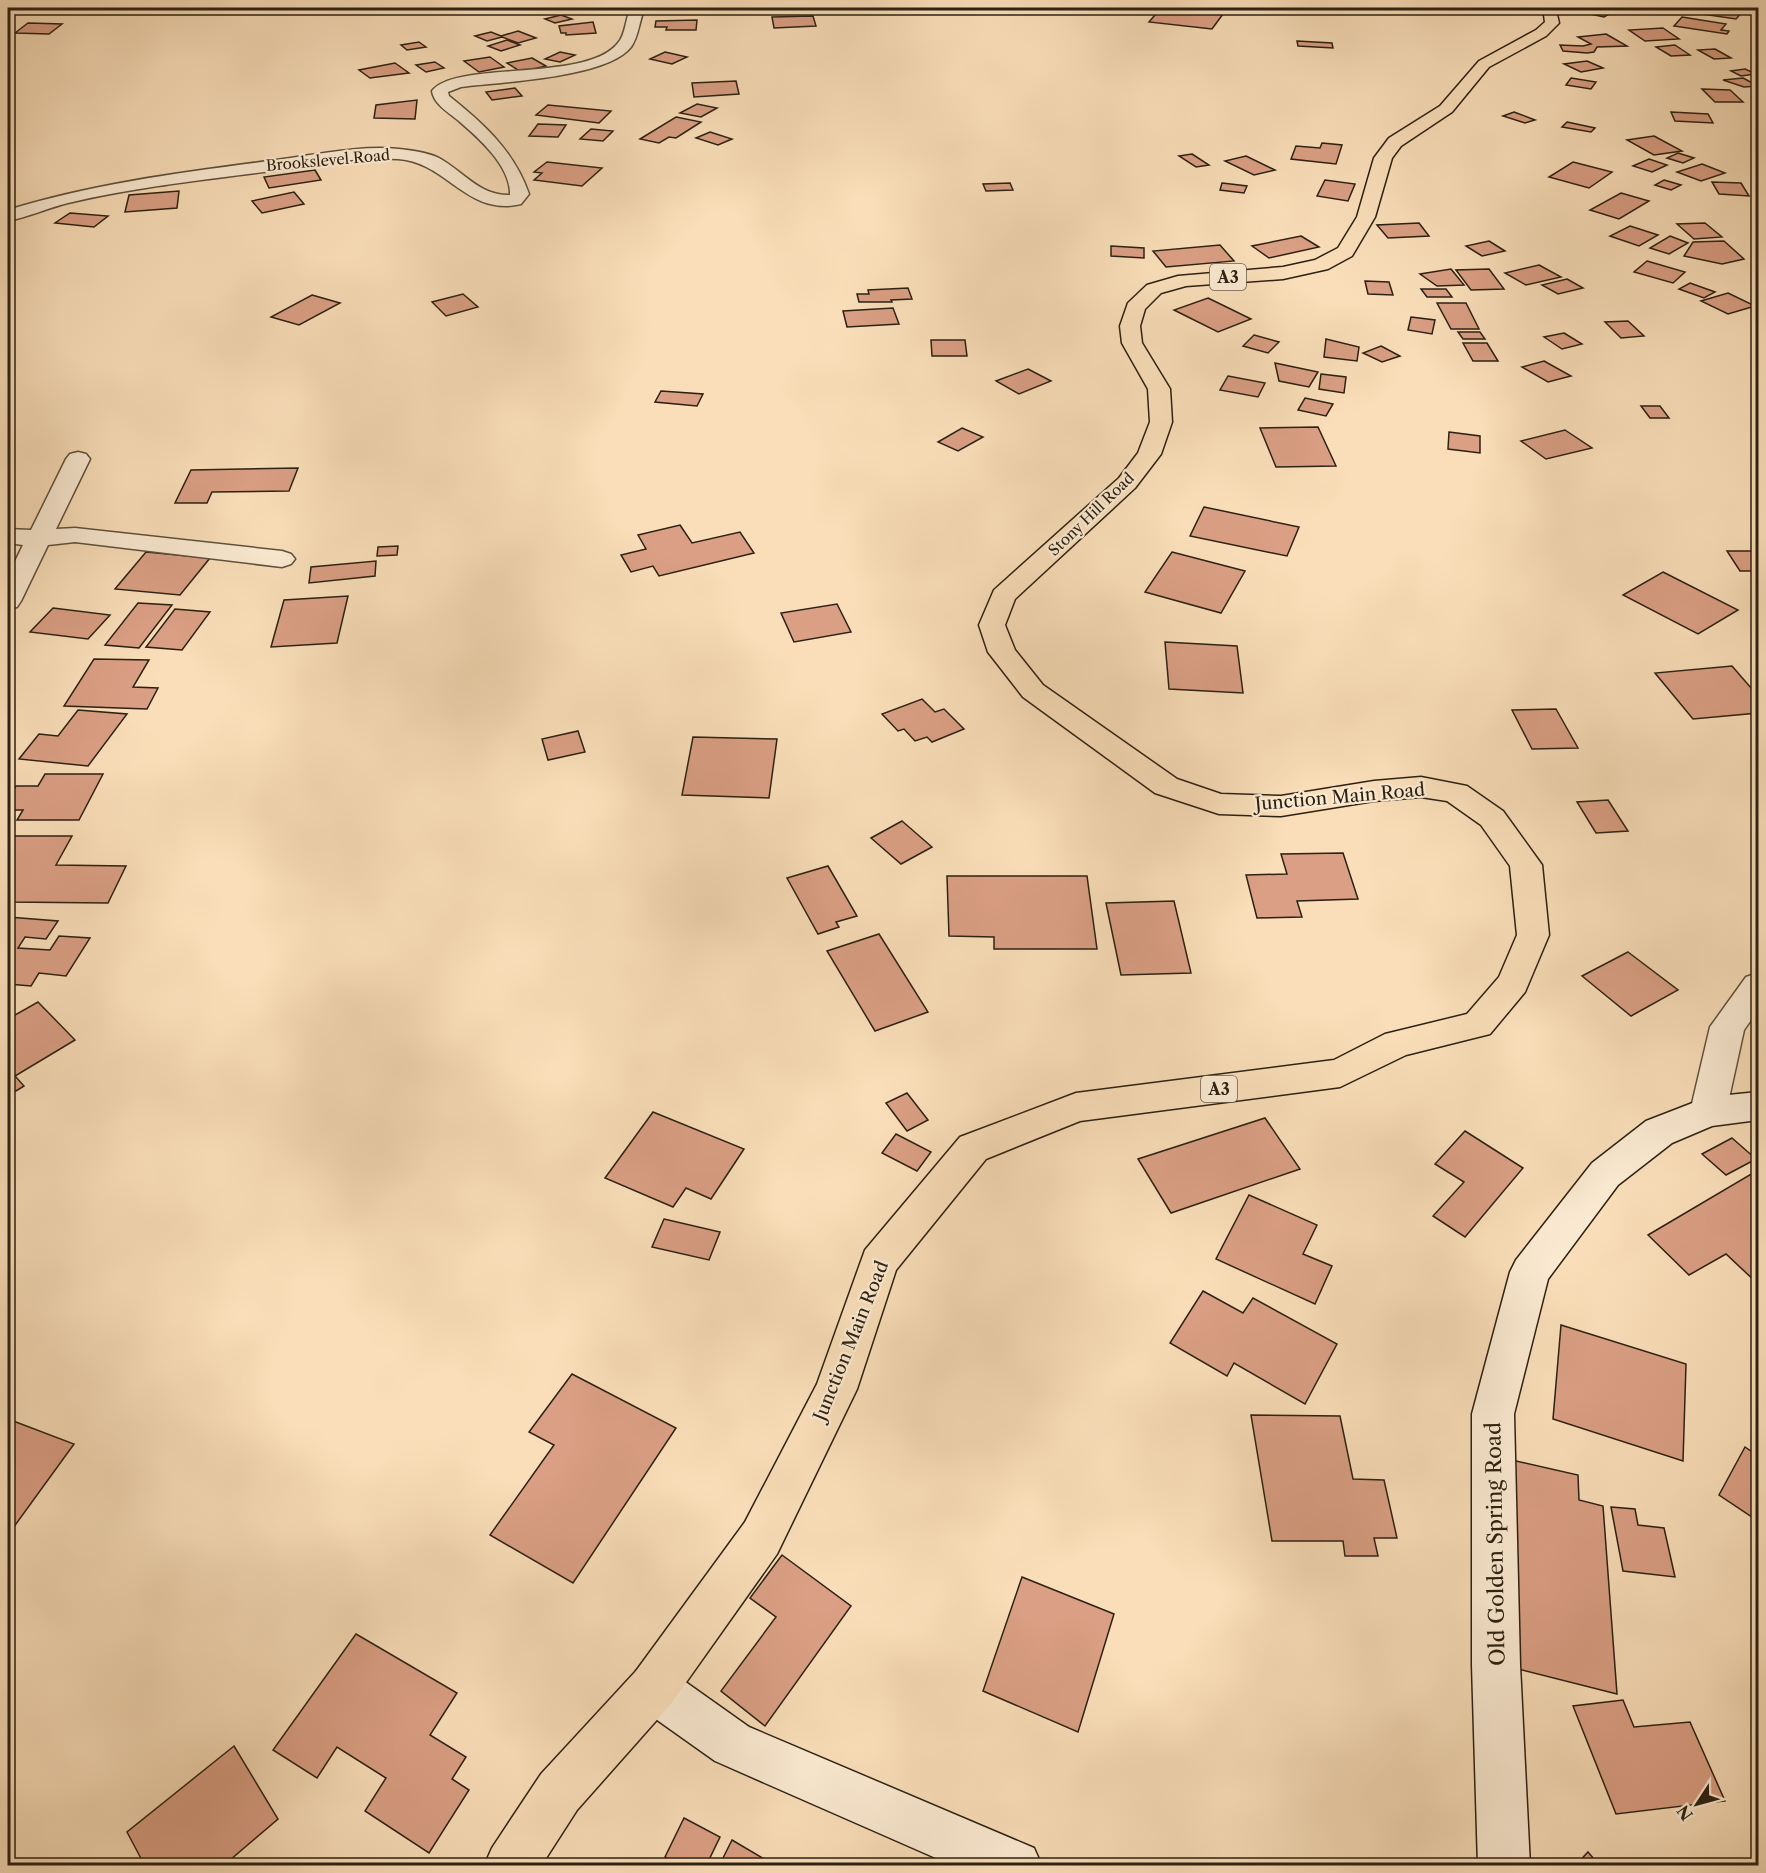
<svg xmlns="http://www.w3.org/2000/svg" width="1766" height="1873" font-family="'Libre Caslon Text',serif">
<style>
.building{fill:#da9f84;stroke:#2c2112;stroke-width:1.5}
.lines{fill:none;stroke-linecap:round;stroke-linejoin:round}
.street-casing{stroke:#5f503c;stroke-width:3}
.secondary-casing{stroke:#2c2112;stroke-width:3}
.primary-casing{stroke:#2c2112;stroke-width:3}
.street{fill:#fbead2;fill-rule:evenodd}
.secondary{fill:#fbead2;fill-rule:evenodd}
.primary{fill:#f9deb9;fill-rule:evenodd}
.labels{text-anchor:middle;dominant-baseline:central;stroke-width:4.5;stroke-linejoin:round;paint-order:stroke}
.far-street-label{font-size:15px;fill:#2c2112;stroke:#fbead2}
.shield{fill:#fbead2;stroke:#6a5d4c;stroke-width:1.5}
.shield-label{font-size:16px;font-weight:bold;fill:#2c2112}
.street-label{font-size:18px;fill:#2c2112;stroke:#fbead2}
.near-street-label{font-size:21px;fill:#2c2112;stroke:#fbead2}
</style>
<rect width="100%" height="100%" fill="#f9deb9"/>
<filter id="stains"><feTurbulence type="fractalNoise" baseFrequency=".00333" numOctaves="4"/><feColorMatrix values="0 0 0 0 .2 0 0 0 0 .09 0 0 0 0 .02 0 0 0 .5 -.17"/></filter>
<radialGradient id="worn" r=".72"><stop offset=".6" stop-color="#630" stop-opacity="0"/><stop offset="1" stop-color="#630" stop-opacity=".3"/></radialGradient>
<g class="building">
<polygon points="670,8 721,8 713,10 676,11"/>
<polygon points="1161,8 1165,8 1223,14 1212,29 1149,22"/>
<polygon points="1590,8 1591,8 1613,12 1604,17 1581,12"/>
<polygon points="1708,8 1729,8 1744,10 1736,19 1702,14"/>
<polygon points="561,15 572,19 555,23 545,19"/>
<polygon points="813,16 816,26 774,28 772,17"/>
<polygon points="1682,17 1726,24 1721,30 1729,31 1727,34 1674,26"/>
<polygon points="697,20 696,30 666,30 667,27 655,27 656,21"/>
<polygon points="593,22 596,33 566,35 566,33 561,33 559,26"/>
<polygon points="28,23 62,24 49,34 15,33"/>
<polygon points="1663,28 1679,39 1645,41 1629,30"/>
<polygon points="518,31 536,38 518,43 502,37 487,41 475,36 491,32 501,36"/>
<polygon points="1606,34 1627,46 1597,47 1594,52 1587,53 1563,51 1560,45 1583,46 1591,44 1578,37"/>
<polygon points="507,40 520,45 501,51 488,46"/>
<polygon points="1297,41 1332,43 1333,48 1298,46"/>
<polygon points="419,42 426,47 407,50 401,45"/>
<polygon points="1675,45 1690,55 1671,56 1656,47"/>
<polygon points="1715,49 1731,58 1714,59 1698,50"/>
<polygon points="560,52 575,55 560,62 545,59"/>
<polygon points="665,52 687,57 672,64 650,59"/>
<polygon points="490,57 504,67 479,72 464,61"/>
<polygon points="532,58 546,66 521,72 507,63"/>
<polygon points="1587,61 1603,68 1581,72 1564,64"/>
<polygon points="435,62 444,68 426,72 416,65"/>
<polygon points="395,63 409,73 370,78 359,70"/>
<polygon points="1745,69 1756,74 1741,76 1731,71"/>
<polygon points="1571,78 1596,82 1591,89 1566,85"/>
<polygon points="1743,78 1758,86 1744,87 1723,80"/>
<polygon points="736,81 739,94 694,97 692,83"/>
<polygon points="515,88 522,96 492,100 486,92"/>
<polygon points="1702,89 1730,90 1743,102 1715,102"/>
<polygon points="417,100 415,119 374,118 376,105"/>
<polygon points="697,104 717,108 701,117 680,113"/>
<polygon points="548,105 611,111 599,123 536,115"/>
<polygon points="1514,112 1535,120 1525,123 1503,116"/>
<polygon points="1671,112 1708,114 1713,123 1675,121"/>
<polygon points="676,117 701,122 676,138 669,137 659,143 640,139"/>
<polygon points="1567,122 1595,128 1591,132 1562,127"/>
<polygon points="538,124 566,125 558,137 529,136"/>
<polygon points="591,129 613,131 603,141 580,139"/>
<polygon points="710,132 732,139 718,145 696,138"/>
<polygon points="1654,136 1682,151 1654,155 1627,140"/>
<polygon points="1322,143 1342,145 1336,164 1291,159 1296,146 1320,148"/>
<polygon points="1678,153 1694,158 1683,163 1667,158"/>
<polygon points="1192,154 1209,165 1196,167 1179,156"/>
<polygon points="1246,156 1275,170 1254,175 1225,161"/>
<polygon points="1649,159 1667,165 1652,172 1633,166"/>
<polygon points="547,162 602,168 582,186 534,180 542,173 534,172"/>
<polygon points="1573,162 1612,172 1589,188 1549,177"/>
<polygon points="1702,164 1725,173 1701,181 1677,172"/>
<polygon points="315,170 321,180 269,188 264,177"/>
<polygon points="1325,180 1355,184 1348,201 1317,196"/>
<polygon points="1664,180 1681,185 1671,190 1655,185"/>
<polygon points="1712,182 1741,183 1749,196 1719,194"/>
<polygon points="1010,183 1013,190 986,191 983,184"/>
<polygon points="1222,183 1247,186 1244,193 1220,190"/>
<polygon points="179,191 177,208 125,212 129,195"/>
<polygon points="294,192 304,204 262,213 252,201"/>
<polygon points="1621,193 1649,201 1619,219 1590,210"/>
<polygon points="70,213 108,216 94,227 55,223"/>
<polygon points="1419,223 1429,236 1388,238 1377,225"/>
<polygon points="1705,223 1722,237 1694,239 1677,224"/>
<polygon points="1630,226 1658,235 1639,246 1610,236"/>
<polygon points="1301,236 1319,247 1269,258 1252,246"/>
<polygon points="1670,236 1688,243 1669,254 1650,248"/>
<polygon points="1489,241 1505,251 1482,256 1466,246"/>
<polygon points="1724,241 1744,259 1722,264 1684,256 1693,242"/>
<polygon points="1220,245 1234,261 1166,267 1153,251"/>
<polygon points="1111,246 1144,248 1144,258 1111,256"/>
<polygon points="1647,261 1685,272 1673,283 1634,272"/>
<polygon points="1539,265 1561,277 1526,285 1505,273"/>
<polygon points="1451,269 1464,285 1437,286 1420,274"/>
<polygon points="1489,269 1504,289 1471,290 1456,270"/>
<polygon points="1567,279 1583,288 1558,294 1542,285"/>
<polygon points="1365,281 1389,282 1393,295 1368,294"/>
<polygon points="1690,283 1715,292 1704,298 1679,289"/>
<polygon points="908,288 912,299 891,300 892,302 859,302 857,294 869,294 868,290"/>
<polygon points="1421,289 1446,289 1452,297 1427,297"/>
<polygon points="1728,293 1755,306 1728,314 1701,301"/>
<polygon points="463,294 478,307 446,316 432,302"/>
<polygon points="312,295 340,303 299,325 271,317"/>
<polygon points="1208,298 1251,319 1218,332 1174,310"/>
<polygon points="1437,303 1466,303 1479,329 1451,329"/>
<polygon points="893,308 899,324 847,327 843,311"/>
<polygon points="1411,317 1435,320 1432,334 1408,330"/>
<polygon points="1628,321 1644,336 1621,338 1605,322"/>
<polygon points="1458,332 1480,332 1485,339 1463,339"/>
<polygon points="1564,333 1582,344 1562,349 1544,337"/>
<polygon points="1254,335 1279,342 1268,353 1243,346"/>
<polygon points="1326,339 1359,347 1357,361 1324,357"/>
<polygon points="931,340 965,340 967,356 932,356"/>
<polygon points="1463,343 1487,343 1498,361 1473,361"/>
<polygon points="1381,346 1400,356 1382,362 1363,353"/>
<polygon points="1544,361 1571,376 1548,382 1522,367"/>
<polygon points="1275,363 1318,372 1309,387 1279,381"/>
<polygon points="1028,369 1051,381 1019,394 996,381"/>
<polygon points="1321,374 1346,377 1344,393 1319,389"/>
<polygon points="1228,376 1265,383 1258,397 1220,390"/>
<polygon points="661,391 703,394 697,406 655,402"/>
<polygon points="1305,398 1333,404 1326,416 1298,410"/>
<polygon points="1641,406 1660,406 1669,418 1650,418"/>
<polygon points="1318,427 1336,466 1276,467 1260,428"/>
<polygon points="962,428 983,437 958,451 938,442"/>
<polygon points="1565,430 1592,448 1546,459 1521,441"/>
<polygon points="1449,432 1480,436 1480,453 1448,449"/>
<polygon points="298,468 289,491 212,492 207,503 175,503 191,470"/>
<polygon points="1204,507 1299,527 1287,556 1190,536"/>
<polygon points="680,525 692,543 740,532 754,553 659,576 653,566 631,572 621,555 646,549 638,535"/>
<polygon points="398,546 397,555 377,556 378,547"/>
<polygon points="1727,551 1758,551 1758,571 1740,571"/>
<polygon points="146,552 210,558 180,595 115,589"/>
<polygon points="1172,552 1245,571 1221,613 1145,592"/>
<polygon points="376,561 375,576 309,583 311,567"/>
<polygon points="1663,572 1738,610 1698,634 1623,595"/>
<polygon points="348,596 337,643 271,647 284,600"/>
<polygon points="138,603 172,605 139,648 105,645"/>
<polygon points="837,604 851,632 794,642 781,613"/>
<polygon points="53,608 110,615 88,639 30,632"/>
<polygon points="175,609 210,612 182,650 146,647"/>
<polygon points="1165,642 1237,646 1243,693 1169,689"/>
<polygon points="94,659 149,660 133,687 158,688 147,709 64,706"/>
<polygon points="1732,666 1758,696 1758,713 1693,719 1655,673"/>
<polygon points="922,699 935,712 944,709 964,729 932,742 927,737 915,741 904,729 898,731 882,714"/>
<polygon points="1556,709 1578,748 1532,749 1512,710"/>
<polygon points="78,710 127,714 88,766 19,759 39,734 58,736"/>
<polygon points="578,731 585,752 548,760 542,739"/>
<polygon points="693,737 777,739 769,798 682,795"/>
<polygon points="45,774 103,774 79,820 17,820 23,810 8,810 8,800 16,786 38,786"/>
<polygon points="1608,800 1628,831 1596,833 1577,802"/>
<polygon points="902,821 932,847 901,864 871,838"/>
<polygon points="14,836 72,836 56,865 126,866 108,903 8,902 8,848"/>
<polygon points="1343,853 1358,899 1297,901 1302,917 1257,918 1246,875 1287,874 1281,854"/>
<polygon points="828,866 857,916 836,922 839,927 818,934 787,878"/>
<polygon points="947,876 1087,876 1097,949 994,949 994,937 949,936"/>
<polygon points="1174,901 1191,973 1121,975 1106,903"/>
<polygon points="8,917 58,921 46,939 25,937 18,948 50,950 59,936 90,938 66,976 39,973 31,986 8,984"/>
<polygon points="879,934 928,1012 875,1031 827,951"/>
<polygon points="1628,952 1678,990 1631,1016 1582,976"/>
<polygon points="38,1002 75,1040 15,1076 24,1086 8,1096 8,1019"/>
<polygon points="907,1093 928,1120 907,1131 886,1103"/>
<polygon points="653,1112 744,1149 711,1199 686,1188 673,1207 605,1178"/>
<polygon points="1265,1118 1300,1169 1171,1213 1138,1159"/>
<polygon points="1465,1131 1523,1168 1465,1237 1433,1216 1464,1182 1435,1164"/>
<polygon points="896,1134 931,1152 917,1171 882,1153"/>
<polygon points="1732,1138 1756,1159 1726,1175 1702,1154"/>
<polygon points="1758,1170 1758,1284 1726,1254 1689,1275 1648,1235"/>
<polygon points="1249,1195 1317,1225 1303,1254 1332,1266 1315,1304 1216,1259"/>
<polygon points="664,1219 720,1232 709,1260 652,1247"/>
<polygon points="1203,1291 1243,1313 1253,1298 1337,1344 1305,1404 1234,1363 1227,1376 1170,1343"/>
<polygon points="1561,1325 1686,1364 1683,1461 1553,1419"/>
<polygon points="572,1374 676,1428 573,1583 490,1535 554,1445 529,1432"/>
<polygon points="1251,1415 1340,1416 1353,1479 1384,1480 1397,1538 1374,1538 1378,1556 1345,1556 1343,1541 1272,1541"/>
<polygon points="8,1419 74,1444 8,1535"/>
<polygon points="1745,1447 1758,1456 1758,1521 1719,1495"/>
<polygon points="1507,1459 1578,1475 1579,1500 1603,1506 1617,1694 1514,1668"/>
<polygon points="1611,1507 1635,1509 1638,1525 1664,1528 1675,1577 1623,1571"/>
<polygon points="782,1555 851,1606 765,1726 721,1691 776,1617 750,1598"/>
<polygon points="1022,1577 1114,1614 1078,1732 983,1691"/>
<polygon points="356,1634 457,1693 430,1735 466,1757 452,1779 469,1790 429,1853 365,1811 386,1778 337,1747 317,1778 273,1750"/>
<polygon points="1623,1700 1634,1727 1690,1722 1725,1801 1616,1814 1573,1706"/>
<polygon points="234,1746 278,1819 223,1866 145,1866 127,1832"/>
<polygon points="684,1818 720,1837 706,1866 681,1866 665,1857"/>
<polygon points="732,1840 776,1866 719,1866"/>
<polygon points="1588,1852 1600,1866 1575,1866"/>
</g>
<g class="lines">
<defs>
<g id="street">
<path d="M631,8H645C639,20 639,36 631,47C607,78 500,82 461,87L448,92L449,96C484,124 514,151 529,194L521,204C467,217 447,162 398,159C356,156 312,166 271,171C204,180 134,187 68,203C48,208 28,217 8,221V210C95,183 185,172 276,160C316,155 359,145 399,149C410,150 429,153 439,158C464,172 480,196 510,195C511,167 480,139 460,122C450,113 434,105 432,91C455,60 587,83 618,43C626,34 625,19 631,8Z"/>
<polygon points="78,452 86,454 90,459 56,529 75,528 282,551 291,554 295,559 291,564 282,567 75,542 48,545 21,601 17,607 8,609 8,576 23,545 8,543 8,529 31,530 66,459 70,454"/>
<polygon points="1758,973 1758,1010 1744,1030 1726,1112 1721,1122 1708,1127 1695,1122 1690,1112 1710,1027 1746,977"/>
</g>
<g id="secondary">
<polygon points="1758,1092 1758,1120 1712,1126 1672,1143 1618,1185 1548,1279 1514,1414 1520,1665 1530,1866 1478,1866 1472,1665 1472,1414 1510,1272 1516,1260 1592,1163 1646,1121 1708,1097"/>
<polygon points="653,1664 670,1671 749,1727 1034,1848 1042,1866 954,1866 715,1761 636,1705 629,1688 636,1671"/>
</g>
<polygon id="primary" points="1537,8 1553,8 1556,10 1559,23 1546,36 1489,67 1452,112 1401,146 1392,158 1375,217 1352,256 1328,269 1283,279 1186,286 1161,293 1145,309 1140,326 1142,343 1170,389 1172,422 1161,454 1135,488 1015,599 1005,625 1015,650 1043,685 1177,779 1221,794 1281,796 1374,781 1421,777 1467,786 1503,811 1542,865 1549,935 1525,992 1490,1034 1406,1055 1340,1087 1080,1121 986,1159 896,1270 857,1389 777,1554 670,1705 577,1810 541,1866 484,1866 492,1848 541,1774 636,1671 745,1522 817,1384 865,1250 960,1137 1076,1093 1334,1060 1385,1034 1467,1014 1499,977 1517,935 1510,866 1481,825 1447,801 1421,797 1374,801 1281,816 1219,814 1155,793 1023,697 988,652 979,625 994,590 1119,478 1138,453 1150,422 1148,389 1122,343 1120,326 1128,303 1147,285 1178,276 1283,267 1315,260 1338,248 1357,217 1374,158 1389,138 1440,106 1479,61 1536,30 1545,22 1544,15"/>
</defs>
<use href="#street" class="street-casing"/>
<use href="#secondary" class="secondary-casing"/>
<use href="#primary" class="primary-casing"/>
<use href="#street" class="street"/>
<use href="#secondary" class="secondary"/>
<use href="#primary" class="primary"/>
</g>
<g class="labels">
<g class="far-street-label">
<text transform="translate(328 160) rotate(-5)">Brookslevel Road</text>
<text transform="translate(1091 514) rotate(-44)">Stony Hill Road</text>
</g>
<g class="shield">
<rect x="1210" y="264" width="36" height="26" rx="4.5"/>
<rect x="1201" y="1076" width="36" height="26" rx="4.5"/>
</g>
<g class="shield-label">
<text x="1228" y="277">A3</text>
<text x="1219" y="1089">A3</text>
</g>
<g class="street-label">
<text transform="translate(1340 797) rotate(-5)">Junction Main Road</text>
<text transform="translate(851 1341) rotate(-68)">Junction Main Road</text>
</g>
<g class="near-street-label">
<text transform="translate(1495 1544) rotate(-91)">Old Golden Spring Road</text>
</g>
</g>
<rect width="1766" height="1873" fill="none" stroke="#f9deb9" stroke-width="30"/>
<rect x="9" y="9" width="1748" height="1855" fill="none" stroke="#2c2112" stroke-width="3"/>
<rect x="15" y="15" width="1736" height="1843" fill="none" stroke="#2c2112" stroke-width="1.5"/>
<g transform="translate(1697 1804) rotate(234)" stroke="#fbead2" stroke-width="4.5" paint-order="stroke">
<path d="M0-4.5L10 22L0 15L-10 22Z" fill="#2c2112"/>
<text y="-9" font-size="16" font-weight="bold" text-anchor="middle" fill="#2c2112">N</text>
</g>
<rect width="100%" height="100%" filter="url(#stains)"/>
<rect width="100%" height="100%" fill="url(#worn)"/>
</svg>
